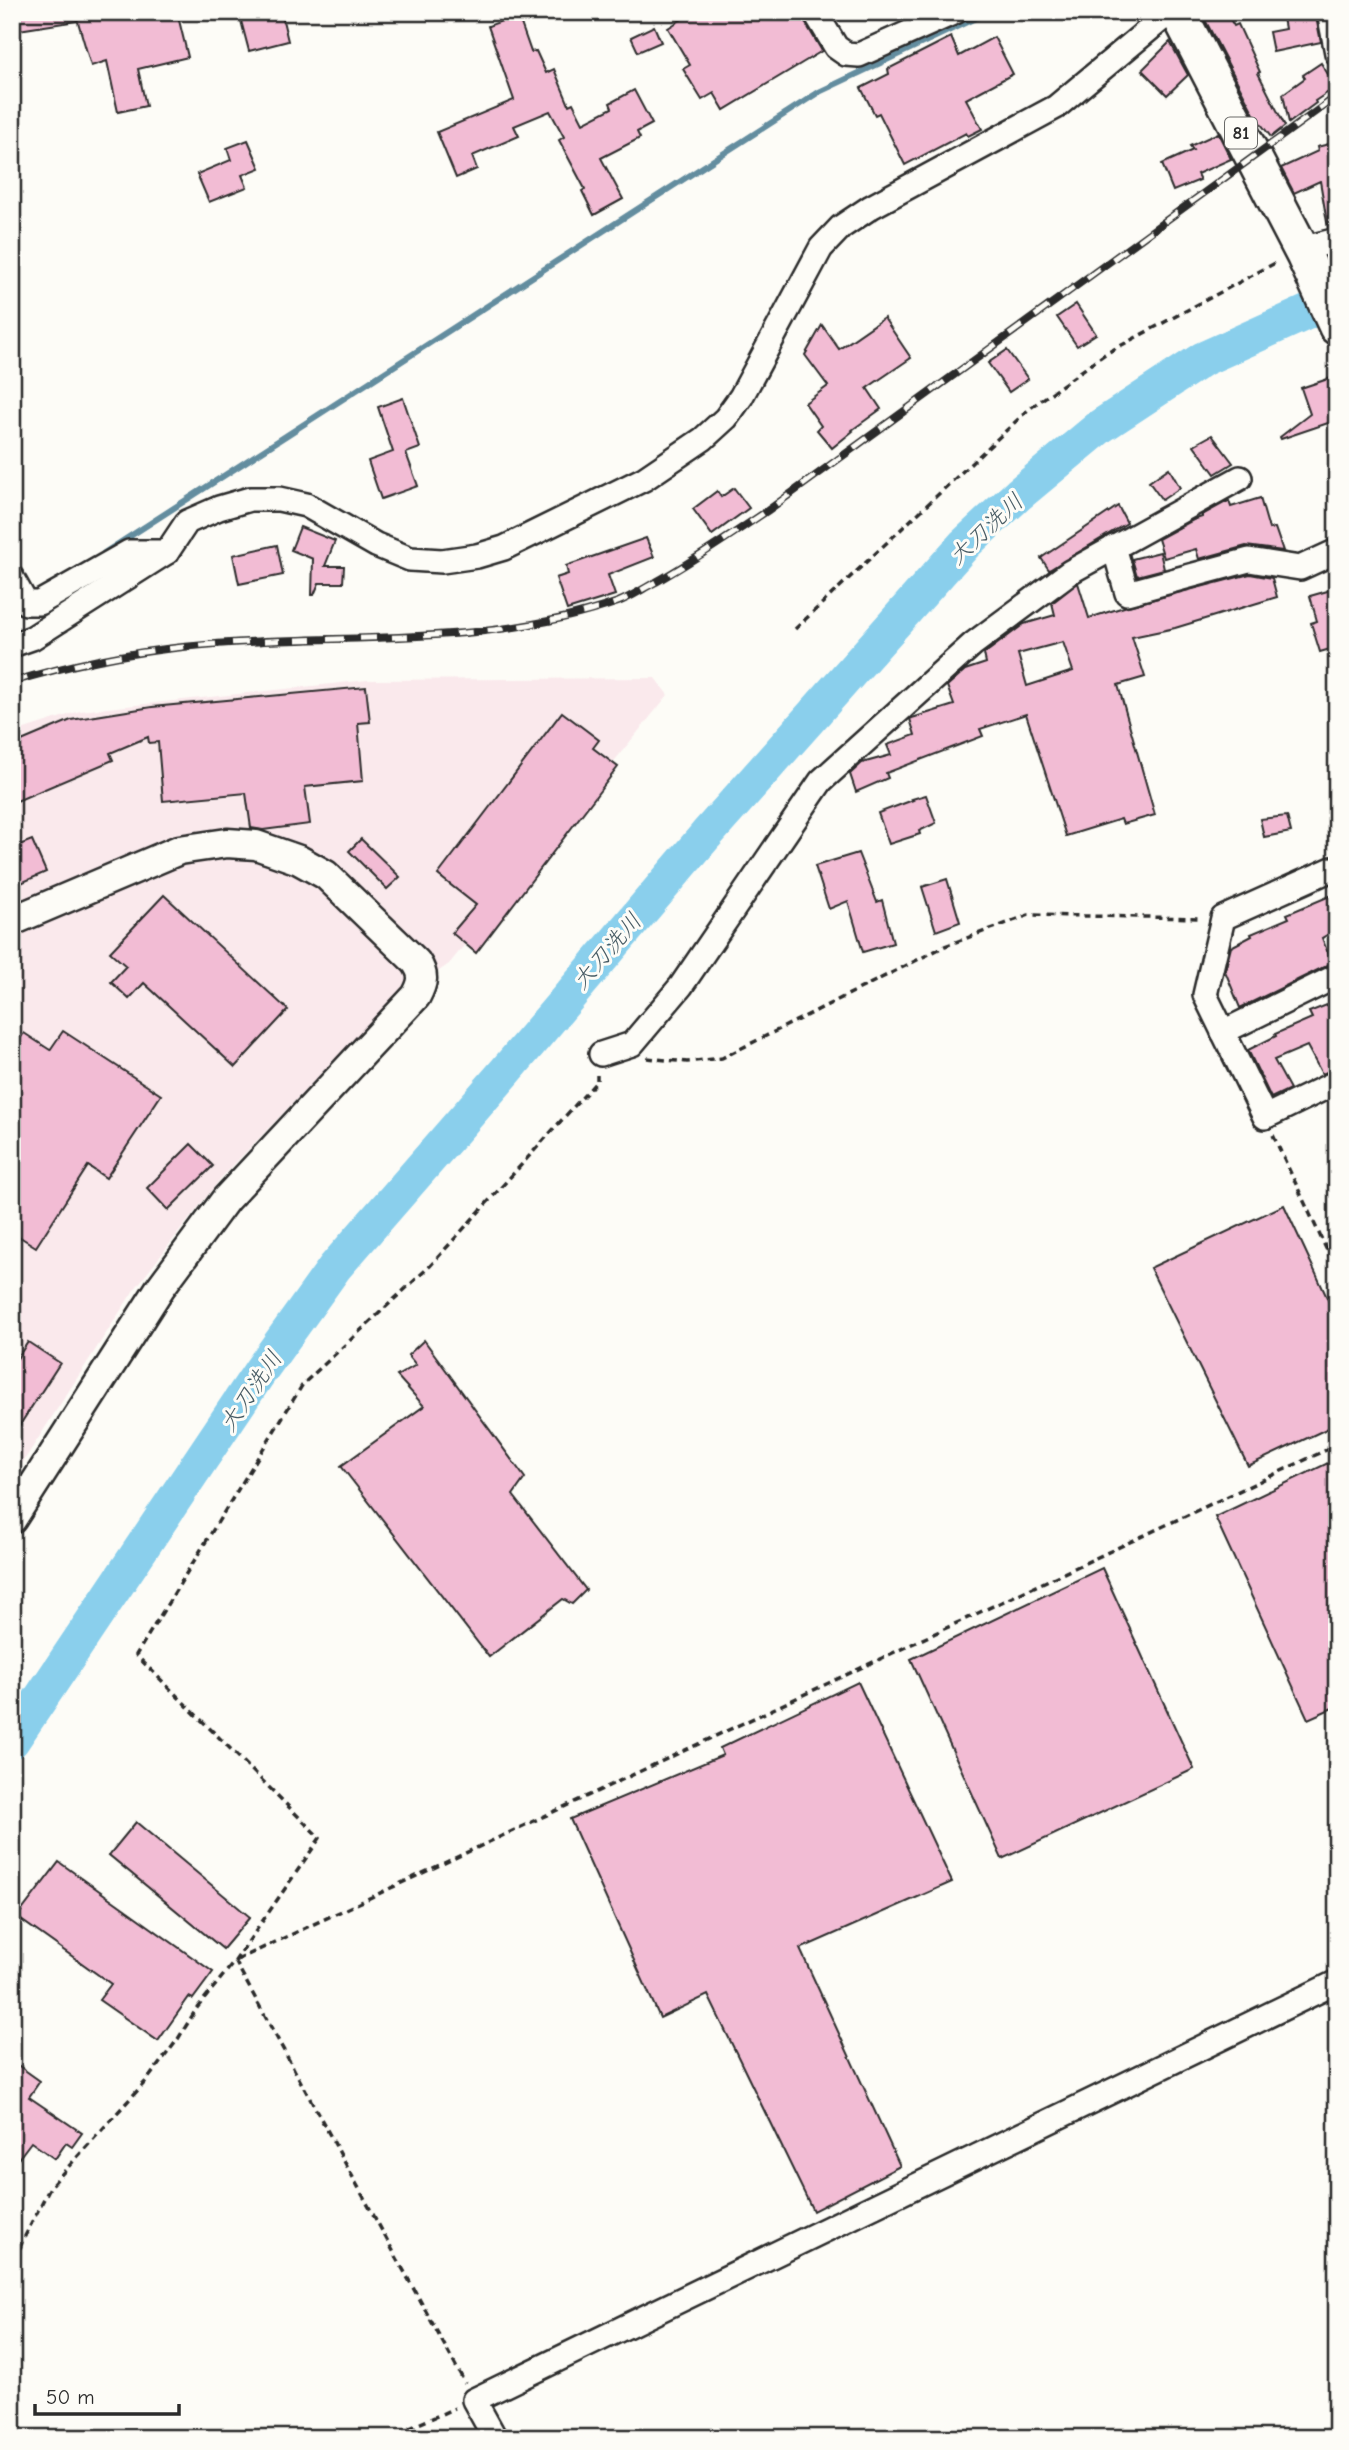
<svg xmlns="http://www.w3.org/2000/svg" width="1349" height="2450" font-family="'Comic Neue','Klee One',sans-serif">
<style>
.built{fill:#fae9ec}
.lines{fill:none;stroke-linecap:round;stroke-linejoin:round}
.stream{stroke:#648d9f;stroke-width:6}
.river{stroke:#8acfec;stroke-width:35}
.building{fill:#f2bcd4;stroke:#2b2b2b;stroke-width:2;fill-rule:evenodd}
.minor-casing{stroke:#2b2b2b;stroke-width:28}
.tertiary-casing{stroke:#2b2b2b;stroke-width:33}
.primary-casing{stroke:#2b2b2b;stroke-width:40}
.path{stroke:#2b2b2b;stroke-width:3.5;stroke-dasharray:7 5;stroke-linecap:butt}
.minor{stroke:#fdfcf7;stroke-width:23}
.tertiary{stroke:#fdfcf7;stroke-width:28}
.primary{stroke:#fdfcf7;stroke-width:35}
.rail-casing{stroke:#2b2b2b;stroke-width:8}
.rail{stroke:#fdfcf7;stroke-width:5;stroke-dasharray:16;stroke-linecap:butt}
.labels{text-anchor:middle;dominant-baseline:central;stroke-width:6;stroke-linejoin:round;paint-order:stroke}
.shield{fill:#fdfcf7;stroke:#6a6a68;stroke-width:2}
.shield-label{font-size:19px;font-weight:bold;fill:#2b2b2b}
.water-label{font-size:23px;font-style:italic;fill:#485c65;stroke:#fdfcf7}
</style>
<rect width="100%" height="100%" fill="#fdfcf7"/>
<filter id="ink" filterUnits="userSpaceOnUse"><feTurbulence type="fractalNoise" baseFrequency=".0143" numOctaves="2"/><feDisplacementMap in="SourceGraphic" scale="14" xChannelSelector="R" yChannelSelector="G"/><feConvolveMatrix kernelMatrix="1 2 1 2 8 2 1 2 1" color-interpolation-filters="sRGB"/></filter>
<g filter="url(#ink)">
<polygon class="built" points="655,678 668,695 449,964 380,1012 221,1178 134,1290 12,1479 12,733 80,711 368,680"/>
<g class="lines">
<polyline class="stream" points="104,553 819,92 988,12"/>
<polyline class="river" points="12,1741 261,1370 335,1267 505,1072 706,835 965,544 1019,494 1101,426 1203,359 1337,299"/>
</g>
<g class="building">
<polygon points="12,12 177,12 188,57 138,69 146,106 118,112 107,61 91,66 76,15 77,21 12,31"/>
<polygon points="259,12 281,12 288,41 249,51 240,17"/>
<polygon points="693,12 799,12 822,51 724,110 714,93 702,100 683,69 690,65 668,28"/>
<polygon points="1201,12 1226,12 1234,26 1238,24 1260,72 1258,73 1285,126 1271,137 1255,116"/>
<polygon points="1282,12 1315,12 1321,42 1273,52 1269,32 1285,29"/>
<polygon points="518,15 531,52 536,51 546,73 554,69 569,105 573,103 583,123 612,108 610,103 634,90 652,124 637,132 640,138 601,158 623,199 594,215 582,191 585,189 559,140 564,137 550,111 514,126 519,136 472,156 477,169 456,178 437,132 514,100 488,26"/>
<polygon points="654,26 661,42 638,52 631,37"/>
<polygon points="951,37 959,56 994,37 1013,74 966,99 982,129 968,136 966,133 905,165 879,113 875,115 861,88 889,74 888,69"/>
<polygon points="1170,42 1188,75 1167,95 1142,70"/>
<polygon points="1321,63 1336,87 1315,101 1316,103 1289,123 1283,94 1305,78 1303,75"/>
<polygon points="1218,133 1231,159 1197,174 1200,180 1173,191 1162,164 1193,150 1190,146"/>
<polygon points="248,140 260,168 242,175 247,187 209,202 197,174 231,160 227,148"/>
<polygon points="1337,142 1337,226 1328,228 1320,181 1294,193 1281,168 1318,151 1317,147"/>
<polygon points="1076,304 1096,334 1077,346 1057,317"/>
<polygon points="884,318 911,358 867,388 881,409 852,430 853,431 832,448 817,430 821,426 805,403 828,386 805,355 822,325 839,349"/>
<polygon points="1007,350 1028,379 1009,392 988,363"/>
<polygon points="1337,376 1337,420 1281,439 1280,437 1310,414 1301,388"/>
<polygon points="403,398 420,448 406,453 418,486 381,499 368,461 393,452 378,407"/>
<polygon points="1212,435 1233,463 1215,474 1194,445"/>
<polygon points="1169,468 1180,488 1162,500 1149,482"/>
<polygon points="734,488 749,508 712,535 693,509 717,491 721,497"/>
<polygon points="1260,498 1269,529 1275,528 1283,551 1246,546 1199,559 1196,549 1164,558 1158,539 1193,520 1202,517 1202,515 1224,503 1229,501 1231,507"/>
<polygon points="1118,506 1127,523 1049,570 1041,558"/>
<polygon points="300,527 335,541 325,566 344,566 343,583 319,583 314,595 312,595 313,559 291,550"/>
<polygon points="646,538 654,557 608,575 615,595 567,610 556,578 568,574 566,566"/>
<polygon points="277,545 283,575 239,584 233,555"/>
<polygon points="1160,552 1164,569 1137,576 1132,559"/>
<path d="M1250,574L1272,578L1277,597L1175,628L1132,637L1145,677L1118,685L1155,815L1123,824L1121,819L1066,836L1026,714L980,729L983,736L886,773L888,778L856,792L850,774L862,763L891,755L887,745L915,735L910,719L912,718L954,705L947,686L965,670L986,663L984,654L1024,624L1055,615L1052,603L1078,583L1089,618L1124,607ZM1063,642L1073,671L1027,686L1018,654Z"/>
<polygon points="1331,590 1337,611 1337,647 1320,652 1311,623 1317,621 1310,596"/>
<polygon points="366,687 370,722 358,723 363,781 305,787 310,824 263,830 251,828 246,793 163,801 158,742 149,743 148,737 110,753 113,760 12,803 12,745 71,720 152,707"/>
<polygon points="562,712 599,740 593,748 618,767 476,953 452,933 476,905 438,875"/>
<polygon points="926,795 936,823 919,831 920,834 889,844 878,813 913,800 912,799"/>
<polygon points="1287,816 1291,832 1264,837 1260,819"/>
<polygon points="361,839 400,877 387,889 349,851"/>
<polygon points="32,840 46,872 12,887 12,848"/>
<polygon points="858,853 877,902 882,900 893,943 863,952 848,901 829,909 815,866"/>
<polygon points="947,879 960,922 936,931 922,887"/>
<polygon points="1337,893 1337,929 1322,938 1332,963 1240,1008 1225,971 1231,947 1252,936 1251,934 1289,918 1287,914"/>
<polygon points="164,895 288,1010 235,1067 144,983 129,999 111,982 126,966 110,952"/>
<polygon points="1337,1001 1337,1068 1322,1074 1307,1046 1274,1060 1290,1089 1271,1098 1248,1050 1276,1036 1275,1034 1312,1018 1309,1012"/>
<polygon points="63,1031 161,1095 106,1178 88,1166 36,1247 12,1232 12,1050 24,1033 50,1050"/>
<polygon points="191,1144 213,1166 168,1210 147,1188"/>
<polygon points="1284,1205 1337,1319 1337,1424 1248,1466 1150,1268"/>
<polygon points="424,1340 525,1478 513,1495 586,1590 572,1604 563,1599 489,1657 341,1466 424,1406 397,1376 416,1365 408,1355"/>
<polygon points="28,1342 60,1363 12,1437 12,1366"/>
<polygon points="1328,1463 1337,1481 1337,1706 1308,1719 1215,1517"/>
<polygon points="1102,1568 1194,1769 1002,1859 911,1659"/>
<polygon points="858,1682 952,1882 800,1949 900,2166 813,2211 708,1995 660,2018 570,1819 723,1755 720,1748"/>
<polygon points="136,1822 250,1917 223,1949 109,1855"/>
<polygon points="59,1862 213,1972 193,1999 189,1997 158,2041 99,2000 111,1984 17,1917"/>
<polygon points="12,2061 40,2081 29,2097 82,2133 72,2147 66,2143 55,2159 31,2142 12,2167"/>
</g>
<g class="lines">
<defs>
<g id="minor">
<polyline points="815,12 836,47 846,54 859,55 955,12"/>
<polyline points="1329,12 1337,53"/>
<polyline points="1301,249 1337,240"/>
<polyline points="1114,547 1127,593 1249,560 1300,568 1337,551"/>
<polyline points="12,578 26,603 39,603 129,552 167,552"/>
<polyline points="12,645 32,638 167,552 187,522 219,508 250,499 279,499 306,505 376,545 410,559 442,561 477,556 504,548 644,479 703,439 726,418 741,397 821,248 841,227 871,207 1056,107 1170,12"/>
<polyline points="1337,869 1332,869 1223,918 1205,995 1265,1117 1337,1082"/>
<polyline points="1223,1032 1337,976"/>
<polyline points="601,1054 632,1044 681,986 821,781 973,644 1070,572 1240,478"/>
<polyline points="495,2438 474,2400 1337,1982"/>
</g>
<path id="tertiary" d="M12,921L179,850L227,843L256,845L299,860L326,875L416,962C425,975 423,983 416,996L226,1199L160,1288L12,1519"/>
<polyline id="primary" points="1178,12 1304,255 1337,327"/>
</defs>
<use href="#minor" class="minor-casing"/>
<use href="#tertiary" class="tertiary-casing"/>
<use href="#primary" class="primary-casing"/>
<g class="path">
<polyline points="795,629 1029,409 1105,354 1277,262"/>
<polyline points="647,1058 687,1062 722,1058 945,946 1029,915 1202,918"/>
<polyline points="1273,1135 1337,1272"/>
<polyline points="237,1960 1337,1445"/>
<polyline points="235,1961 465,2383"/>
<polyline points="12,2271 23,2240 50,2187 147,2080 178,2039 197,2008 235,1961 320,1838 136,1655 303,1384 430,1266 597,1081 597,1075"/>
<polyline points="387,2438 455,2408"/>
</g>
<use href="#minor" class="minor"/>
<use href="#tertiary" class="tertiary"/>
<use href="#primary" class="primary"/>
<defs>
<path id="rail" d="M12,682C68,665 125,653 183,647C328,631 479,651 618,602C631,597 644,588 656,582C695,560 731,535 767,511L1337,96"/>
</defs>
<use href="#rail" class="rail-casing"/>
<use href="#rail" class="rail"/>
</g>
</g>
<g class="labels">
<rect class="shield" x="1225" y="117.5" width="32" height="31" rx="5"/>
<g class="shield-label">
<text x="1241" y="133">81</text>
</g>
<g class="water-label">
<text transform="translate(986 529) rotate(-43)">大刀洗川</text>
<text transform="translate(607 951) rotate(-49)">大刀洗川</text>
<text transform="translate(251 1391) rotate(-56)">大刀洗川</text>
</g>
</g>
<rect width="1349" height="2450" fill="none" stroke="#fdfcf7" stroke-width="42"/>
<rect x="21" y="21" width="1307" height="2408" fill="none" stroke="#2b2b2b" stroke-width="2.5" filter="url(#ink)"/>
<path d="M35 2404v10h144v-10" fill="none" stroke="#2b2b2b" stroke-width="3.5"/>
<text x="46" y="2404" font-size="21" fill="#2b2b2b" stroke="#fdfcf7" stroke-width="5" paint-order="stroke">50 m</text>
</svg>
